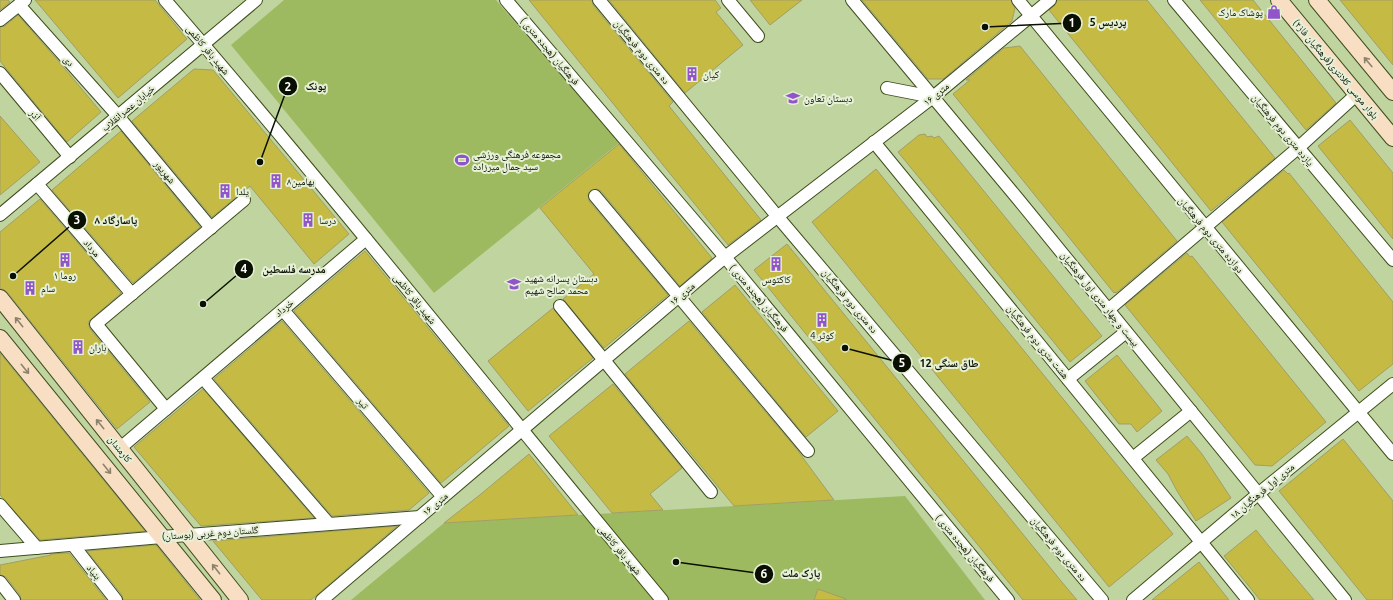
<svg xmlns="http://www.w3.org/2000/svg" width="1393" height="600" font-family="Ubuntu,'Noto Naskh Arabic',sans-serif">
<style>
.green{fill:#9dba60}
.building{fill:#c4ba44;stroke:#a29e67}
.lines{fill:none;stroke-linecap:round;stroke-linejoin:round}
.street-casing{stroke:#3f4e1d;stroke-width:14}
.secondary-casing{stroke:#3f4e1d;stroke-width:18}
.street{stroke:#fff;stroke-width:12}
.secondary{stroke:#f8dfc4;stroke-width:16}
.oneway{stroke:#8d826c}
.labels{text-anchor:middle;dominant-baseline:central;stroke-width:4;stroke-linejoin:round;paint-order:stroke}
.poi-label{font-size:10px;fill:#0a1001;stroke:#e6f0d6;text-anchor:start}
.street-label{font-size:10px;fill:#0a1001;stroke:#e6f0d6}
.leader{fill:none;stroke:#0a1001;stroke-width:1.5}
.callout-dot{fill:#0a1001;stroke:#e6f0d6;stroke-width:1.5}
.mark-label{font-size:12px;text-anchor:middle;font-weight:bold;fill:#fff}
.callout-label{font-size:11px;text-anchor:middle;font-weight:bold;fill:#0a1001;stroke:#e6f0d6;stroke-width:4;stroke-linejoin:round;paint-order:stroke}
</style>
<rect width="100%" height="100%" fill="#c0d49f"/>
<g class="green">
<polygon points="284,0 496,0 619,143 434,293 231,45"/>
<polygon points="905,496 985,600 351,600 444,523"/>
</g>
<g class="building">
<polygon points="0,0 8,0 10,2 0,10"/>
<polygon points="35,0 155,0 187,39 118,98"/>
<polygon points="529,0 592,0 593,5 673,102 669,106 761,220 728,245"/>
<polygon points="609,0 715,0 721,8 716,12 743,45 685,93"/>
<polygon points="750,0 802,0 770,25"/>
<polygon points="862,0 1011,0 1015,8 1012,21 943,79 928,79"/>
<polygon points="1057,0 1147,0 1275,158 1211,211 1049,10 1055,5"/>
<polygon points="1200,0 1253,0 1336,103 1306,130"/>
<polygon points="1340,0 1393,0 1393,65 1358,22"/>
<polygon points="18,15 60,63 101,112 67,142 0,61 0,27 5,26"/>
<polygon points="1020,46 1177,241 1116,293 1115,292 1114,293 953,94 970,80 966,80 1004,48"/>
<polygon points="194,69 213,70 349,234 314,264 250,186 212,217 132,121"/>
<polygon points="0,116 40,162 0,195"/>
<polygon points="1350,120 1393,173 1393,239 1318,146"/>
<polygon points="121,131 200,227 133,283 52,190"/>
<polygon points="925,134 927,137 932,136 934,138 939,136 1102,336 1070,362 898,152 919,135"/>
<polygon points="619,144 712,258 680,286 601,191 597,189 591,190 588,194 589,201 668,295 604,348 563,299 594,274 540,208"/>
<polygon points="876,169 1173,534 1109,587 812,222"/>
<polygon points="1284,170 1288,174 1289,173 1393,302 1393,364 1359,391 1222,222"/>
<polygon points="40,199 121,293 88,322 90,329 150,402 117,429 7,292 0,288 0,232"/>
<polygon points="787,244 1061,581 1077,600 1023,600 891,439 754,270"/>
<polygon points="365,251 509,426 441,483 294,311"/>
<polygon points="1187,253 1190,257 1192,256 1326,422 1272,466 1255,465 1125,305"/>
<polygon points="735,285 838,411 806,437 702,312"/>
<polygon points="553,308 593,358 528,411 488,361"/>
<polygon points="282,321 429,493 409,510 332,516 214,379"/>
<polygon points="689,321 795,447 834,500 734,506 625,374"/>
<polygon points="0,353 145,531 40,540 0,495"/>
<polygon points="1117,355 1162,411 1137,432 1131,424 1119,424 1085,381"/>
<polygon points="613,384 682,468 650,494 663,510 612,513 549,436"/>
<polygon points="203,389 314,518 201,526 134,447"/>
<polygon points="1187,436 1202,454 1231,498 1196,521 1177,491 1168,474 1156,460"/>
<polygon points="1343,439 1393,501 1393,600 1367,600 1279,491"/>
<polygon points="529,454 578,515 444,523 481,494"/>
<polygon points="397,526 311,600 262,600 213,541"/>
<polygon points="1256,530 1268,545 1314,600 1260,600 1248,585 1224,556"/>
<polygon points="156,545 181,576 200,600 123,600 122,595 87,551"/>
<polygon points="69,553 106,600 21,600 20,595 6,577 0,575 0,565 51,555 50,554"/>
<polygon points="1199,562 1229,600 1152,600"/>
<polygon points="818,589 846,599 846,600 814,600"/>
</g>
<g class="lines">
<defs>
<g id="street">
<path d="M165,0C335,196 496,400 662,600"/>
<polyline points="506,0 725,257 1008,600"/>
<polyline points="599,0 777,216 1102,600"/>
<polyline points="728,0 758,36"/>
<polyline points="852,0 1018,199 1345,600"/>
<polyline points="1018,0 1393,454"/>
<polyline points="1174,0 1393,260"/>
<polyline points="19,5 118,116 211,228"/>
<polyline points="0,20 25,0"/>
<polyline points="0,73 70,157"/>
<polyline points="887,88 933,97"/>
<polyline points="874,142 1201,542 1248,600"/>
<polyline points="37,184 132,294"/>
<polyline points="595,196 808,451"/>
<polyline points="0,215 256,0"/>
<polyline points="560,306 711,492"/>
<polyline points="283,310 443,497"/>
<polyline points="1108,310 1298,148 1357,94"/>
<polyline points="203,378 329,524"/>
<polyline points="1068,379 1126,332"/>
<polyline points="166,409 96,324 244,200"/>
<polyline points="119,449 366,239"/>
<polyline points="1133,458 1191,411"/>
<polyline points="0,505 37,548"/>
<polyline points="73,545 116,600"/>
<polyline points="0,551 162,537 420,517"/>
<polyline points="0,582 14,600"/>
<polyline points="322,600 725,257 933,97 1050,0"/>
<polyline points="1133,600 1258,494 1393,384"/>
</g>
<g id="secondary">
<polyline points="1279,0 1393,138"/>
<polyline points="1317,0 1393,92"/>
<polyline points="0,298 240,600"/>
<polyline points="0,338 213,600"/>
</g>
</defs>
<use href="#street" class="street-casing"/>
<use href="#secondary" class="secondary-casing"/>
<use href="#street" class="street"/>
<use href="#secondary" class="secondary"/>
</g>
<defs><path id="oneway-shaft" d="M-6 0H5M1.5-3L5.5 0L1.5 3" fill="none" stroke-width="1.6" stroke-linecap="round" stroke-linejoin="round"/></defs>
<g class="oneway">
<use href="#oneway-shaft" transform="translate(1368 62) rotate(-130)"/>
<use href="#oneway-shaft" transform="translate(19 322) rotate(-129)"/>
<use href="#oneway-shaft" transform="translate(25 369) rotate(51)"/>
<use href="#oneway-shaft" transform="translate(100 424) rotate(-129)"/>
<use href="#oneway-shaft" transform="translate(107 469) rotate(51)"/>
<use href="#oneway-shaft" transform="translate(216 569) rotate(-128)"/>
</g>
<defs>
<symbol id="shop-bare" viewBox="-9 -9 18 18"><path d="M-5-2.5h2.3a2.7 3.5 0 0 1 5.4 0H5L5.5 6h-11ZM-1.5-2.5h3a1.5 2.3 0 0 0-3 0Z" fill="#9054cb" stroke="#e6f0d6" stroke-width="2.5" paint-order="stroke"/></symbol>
<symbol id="building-bare" viewBox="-9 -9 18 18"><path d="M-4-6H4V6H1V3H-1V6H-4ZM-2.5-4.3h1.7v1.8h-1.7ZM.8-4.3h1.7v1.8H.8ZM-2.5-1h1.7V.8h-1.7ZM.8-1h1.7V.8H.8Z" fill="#9054cb" stroke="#e6f0d6" stroke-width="2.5" paint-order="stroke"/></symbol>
<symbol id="school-bare" viewBox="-9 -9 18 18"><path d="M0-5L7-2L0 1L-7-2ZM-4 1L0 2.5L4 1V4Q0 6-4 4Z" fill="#9054cb" stroke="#e6f0d6" stroke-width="2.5" paint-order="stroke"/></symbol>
<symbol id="stadium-bare" viewBox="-9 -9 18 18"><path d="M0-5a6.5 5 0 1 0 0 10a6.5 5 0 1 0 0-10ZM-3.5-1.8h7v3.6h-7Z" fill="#9054cb" stroke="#e6f0d6" stroke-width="2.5" paint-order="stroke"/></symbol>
</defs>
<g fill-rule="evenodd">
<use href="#shop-bare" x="1264" y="2" width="20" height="20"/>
<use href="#building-bare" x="682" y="64" width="20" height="20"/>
<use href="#school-bare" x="783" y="88" width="20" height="20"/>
<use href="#stadium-bare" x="452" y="150" width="20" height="20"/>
<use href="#building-bare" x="266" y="171" width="20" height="20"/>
<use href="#building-bare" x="215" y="181" width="20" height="20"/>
<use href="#building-bare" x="298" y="210" width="20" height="20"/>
<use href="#building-bare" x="55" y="250" width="20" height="20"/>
<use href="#building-bare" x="766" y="254" width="20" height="20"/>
<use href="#school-bare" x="504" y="274" width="20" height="20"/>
<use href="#building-bare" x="20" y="278" width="20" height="20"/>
<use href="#building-bare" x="812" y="310" width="20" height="20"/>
<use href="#building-bare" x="68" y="337" width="20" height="20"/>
</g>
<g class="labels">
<g class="poi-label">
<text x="1263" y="12" text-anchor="end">پوشاک مارک</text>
<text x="703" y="74">کیان</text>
<text x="804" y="98">دبستان تعاون</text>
<text x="473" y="154">مجموعه فرهنگی ورزشی<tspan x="473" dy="12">سید جمال میرزاده</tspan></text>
<text x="287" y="181">بهامین۸</text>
<text x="236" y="191">یلدا</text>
<text x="319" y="220">درسا</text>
<text x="65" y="275" text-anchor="middle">روما ۱</text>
<text x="525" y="278">دبستان پسرانه شهید<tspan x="525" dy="12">محمد صالح شهیم</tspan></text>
<text x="776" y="279" text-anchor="middle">کاکتوس</text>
<text x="41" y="288">سام</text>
<text x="822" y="335" text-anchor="middle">کوثر 4</text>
<text x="89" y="347">باران</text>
</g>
<g class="street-label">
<text transform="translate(208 50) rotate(50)">شهید باقر کاظمی</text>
<text transform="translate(550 51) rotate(50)">فرهنگیان (هجده متری )</text>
<text transform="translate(642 52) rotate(50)">ده متری دوم فرهنگیان</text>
<text transform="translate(69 61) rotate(48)">دی</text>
<text transform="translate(1336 69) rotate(50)">بلوار موسی کلانتری(فرهنگیان فاز۲)</text>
<text transform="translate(936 94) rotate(-39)">۱۶ متری</text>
<text transform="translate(128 108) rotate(-40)">خیابان عصرانقلاب</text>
<text transform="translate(35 115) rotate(50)">آذر</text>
<text transform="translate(1283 130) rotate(50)">یازده متری دوم فرهنگیان</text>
<text transform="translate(165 172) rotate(50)">شهریور</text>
<text transform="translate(1211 235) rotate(50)">دوازده متری دوم فرهنگیان</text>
<text transform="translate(92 248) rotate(49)">مرداد</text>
<text transform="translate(682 294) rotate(-40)">۱۶ متری</text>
<text transform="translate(759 298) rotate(50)">فرهنگیان (هجده متری )</text>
<text transform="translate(415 299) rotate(51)">شهید باقر کاظمی</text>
<text transform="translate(1100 299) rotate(51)">بیست و چهار متری اول فرهنگیان</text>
<text transform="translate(850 301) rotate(50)">ده متری دوم فرهنگیان</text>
<text transform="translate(284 308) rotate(-40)">خرداد</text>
<text transform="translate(1038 342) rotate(51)">هشت متری دوم فرهنگیان</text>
<text transform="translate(363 403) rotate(49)">تیر</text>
<text transform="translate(120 449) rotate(51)">کارمندان</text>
<text transform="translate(1262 491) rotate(-40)">۱۸ متری اول فرهنگیان</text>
<text transform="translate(435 504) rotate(-40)">۱۶ متری</text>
<text transform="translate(210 533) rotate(-4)">گلستان دوم غربی (بوستان)</text>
<text transform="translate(965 548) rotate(50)">فرهنگیان (هجده متری )</text>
<text transform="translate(1059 549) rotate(50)">ده متری دوم فرهنگیان</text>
<text transform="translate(620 550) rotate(50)">شهید باقر کاظمی</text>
<text transform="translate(94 572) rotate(52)">بنیاد</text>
</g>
</g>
<path class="leader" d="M985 27L1072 23M260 162L288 86M13 276L77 220M203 304L244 269M845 348L902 363M676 562L764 574"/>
<g class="callout-dot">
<circle cx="985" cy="27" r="4"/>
<circle cx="260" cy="162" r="4"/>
<circle cx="13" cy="276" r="4"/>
<circle cx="203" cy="304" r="4"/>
<circle cx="845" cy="348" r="4"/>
<circle cx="676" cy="562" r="4"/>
<circle cx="1072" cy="23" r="10"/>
<circle cx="288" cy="86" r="10"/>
<circle cx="77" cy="220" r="10"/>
<circle cx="244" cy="269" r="10"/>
<circle cx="902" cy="363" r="10"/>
<circle cx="764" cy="574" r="10"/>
</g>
<g class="mark-label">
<text x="1072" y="27">1</text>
<text x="288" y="91">2</text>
<text x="77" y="224">3</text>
<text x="244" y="273">4</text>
<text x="902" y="367">5</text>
<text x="764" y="578">6</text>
</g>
<g class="callout-label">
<text x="1108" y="26">پردیس 5</text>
<text x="316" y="90">پونک</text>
<text x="116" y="224">پاسارگاد ۸</text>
<text x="294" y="273">مدرسه فلسطین</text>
<text x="949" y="367">طاق سنگی 12</text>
<text x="801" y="577">پارک ملت</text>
</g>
</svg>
